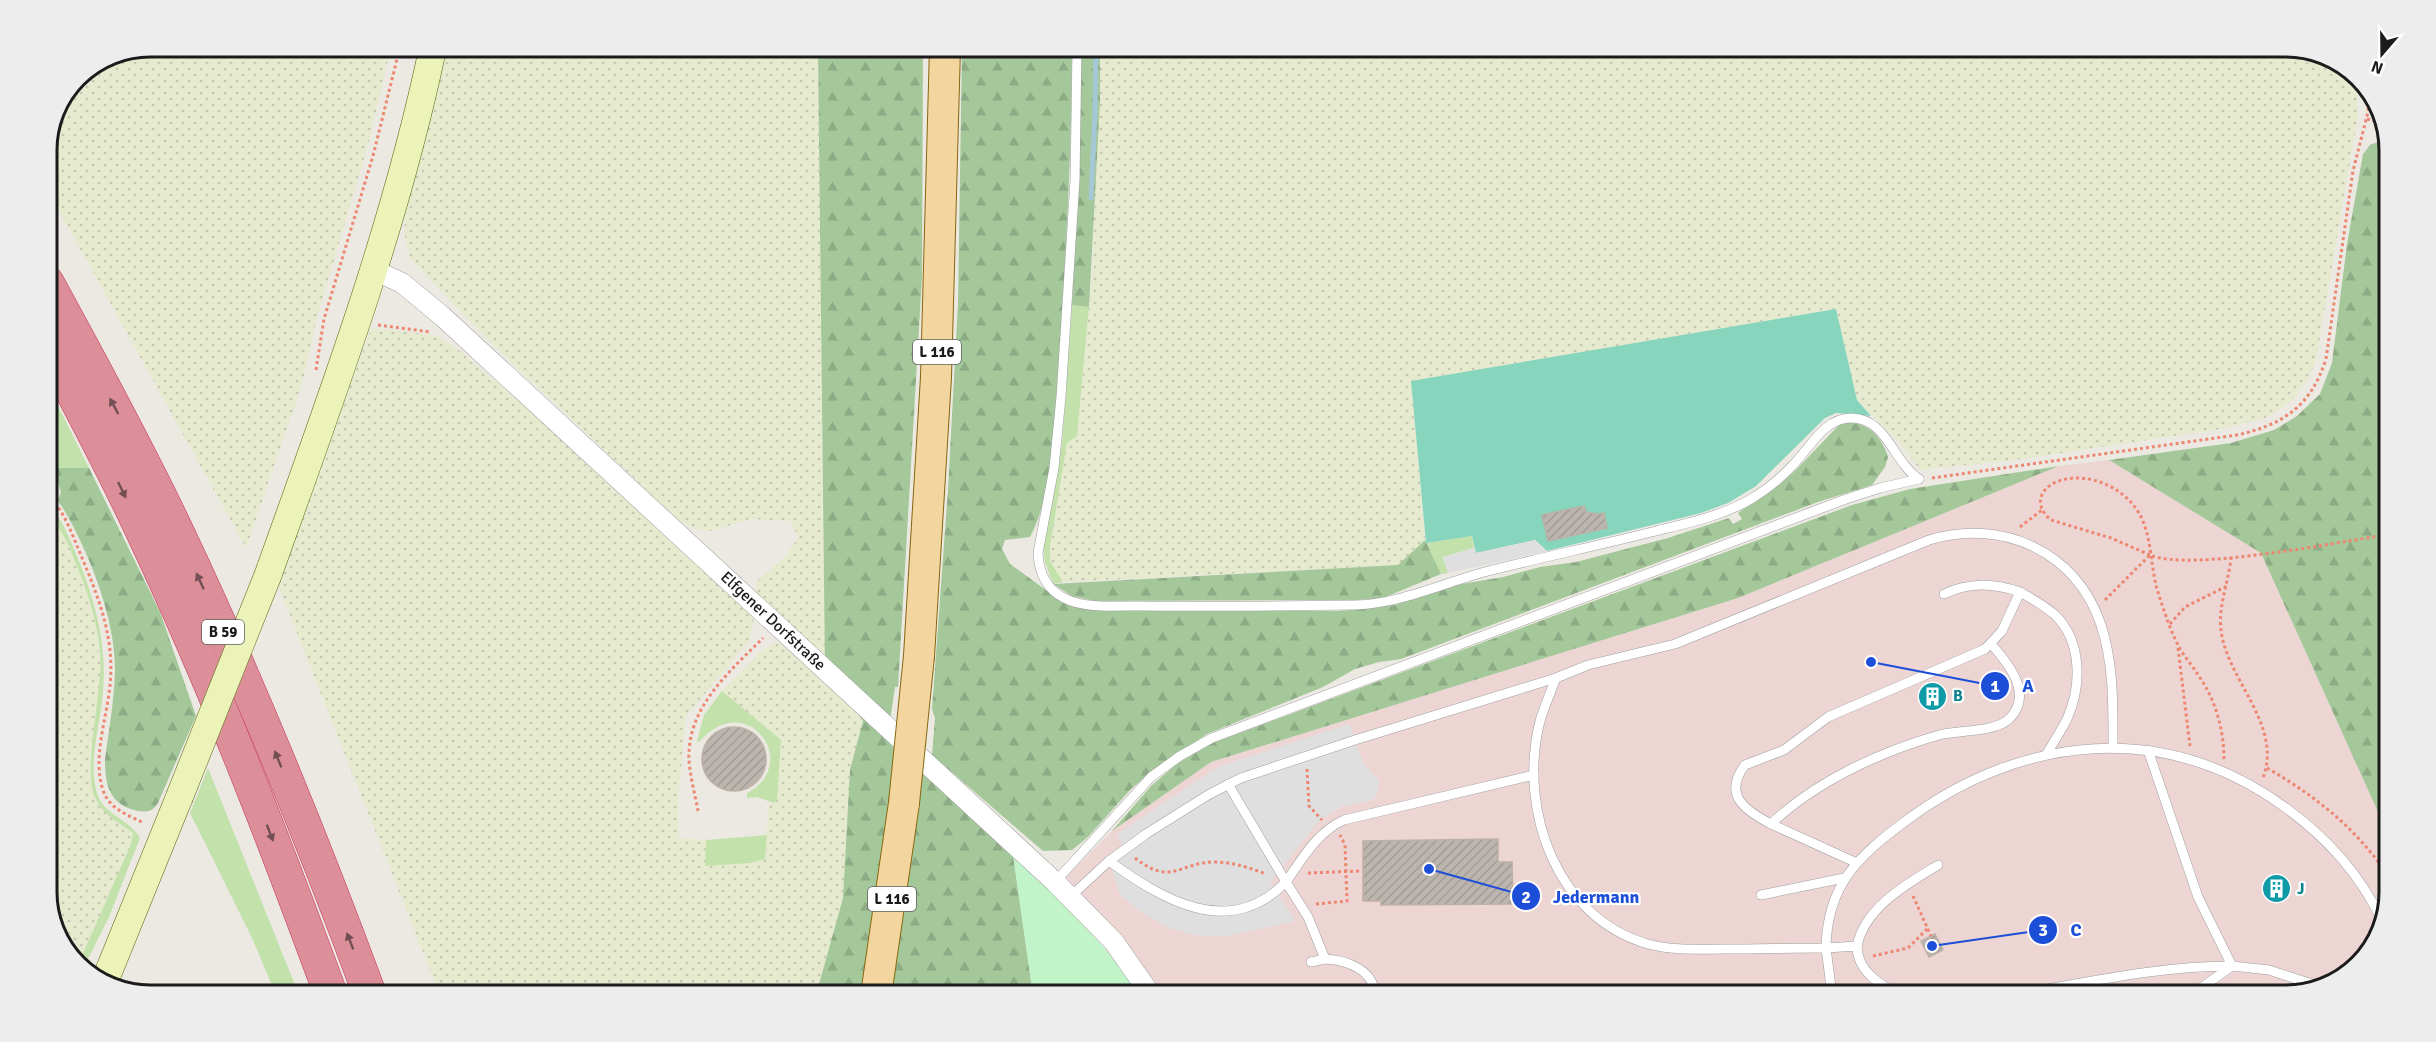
<svg xmlns="http://www.w3.org/2000/svg" width="2436" height="1042" font-family="Signika,sans-serif">
<style>
.commercial{fill:#ecd5d2}
.farmland{fill:url(#farmland-dots)}
.grass{fill:#c3e2ab}
.forest{fill:url(#forest-firs)}
.park{fill:#c1f4c8}
.pitch{fill:#86d5bc}
.parking{fill:#dfdfdf}
.lines{fill:none;stroke-linecap:round;stroke-linejoin:round}
.stream{stroke:#a5c8d6;stroke-width:5}
.building{fill:url(#building-hatch);stroke:#bcb1a6;stroke-width:1.5}
.lane-casing{stroke:#9f9f9f;stroke-width:10}
.street-casing{stroke:#9f9f9f;stroke-width:21}
.secondary-casing{stroke:#57670e;stroke-width:28}
.primary-casing{stroke:#86660d;stroke-width:32}
.highway-casing{stroke:#c6335b;stroke-width:34}
.path{stroke:#ed8772;stroke-width:3;stroke-dasharray:3 3;stroke-linecap:butt}
.lane{stroke:#fff;stroke-width:9}
.street{stroke:#fff;stroke-width:20}
.secondary{stroke:#ecf3b9;stroke-width:27}
.primary{stroke:#f3d5a0;stroke-width:30}
.highway{stroke:#dd8f99;stroke-width:33}
.secondary-bridge-casing{stroke:#57670e;stroke-width:28;stroke-linecap:butt}
.primary-bridge-casing{stroke:#86660d;stroke-width:32;stroke-linecap:butt}
.secondary-bridge{stroke:#ecf3b9;stroke-width:27}
.primary-bridge{stroke:#f3d5a0;stroke-width:30}
.oneway{fill:#724f54}
.labels{text-anchor:middle;dominant-baseline:central;stroke-width:4.5;stroke-linejoin:round;paint-order:stroke}
.shield{fill:#fff;stroke:#5f5f5f;stroke-width:1.5}
.shield-label{font-size:15px;font-weight:bold;fill:#1b1b1b}
.street-label{font-size:16px;fill:#1b1b1b;stroke:#fff}
.culture-label{font-size:16px;font-weight:bold;fill:#0d838f;stroke:#fff;text-anchor:start}
.rim{fill:none;stroke:#1b1b1b;stroke-width:3}
.leader{fill:none;stroke:#1d4ed8;stroke-width:2}
.callout-dot{fill:#1d4ed8;stroke:#fff;stroke-width:2}
.mark-label{font-size:18px;text-anchor:middle;font-weight:bold;fill:#fff}
.callout-label{font-size:18px;text-anchor:middle;font-weight:bold;fill:#1d4ed8;stroke:#fff;stroke-width:4.5;stroke-linejoin:round;paint-order:stroke}
</style>
<defs>
<pattern id="farmland-dots" width="8" height="8" patternUnits="userSpaceOnUse" patternTransform="scale(1.5)"><rect width="8" height="8" fill="#e6eace"/><path d="M2 2h.1M6 6h.1" fill="none" stroke="#c5c8b0" stroke-width="1.8" stroke-linecap="round"/></pattern>
<pattern id="forest-firs" width="22" height="20" patternUnits="userSpaceOnUse" patternTransform="scale(1.5)"><rect width="22" height="20" fill="#a4c89a"/><path d="M5 1l3.5 6h-7zM16 11l3.5 6h-7z" fill="#8dab84"/></pattern>
<pattern id="building-hatch" width="6" height="6" patternUnits="userSpaceOnUse" patternTransform="scale(1.5)"><rect width="6" height="6" fill="#bcb5af"/><path d="M-1 1l2-2M0 6l6-6M5 7l2-2" fill="none" stroke="#a19b96"/></pattern>
</defs>
<rect width="100%" height="100%" fill="#ece9e2"/>
<polygon class="commercial" points="2109,460 2261,553 2383,823 2382,931 2344,978 2287,995 1162,995 1122,938 1065,878 1112,831 1211,762 1738,598 2059,466"/>
<g class="farmland">
<polygon points="150,47 391,47 368,145 316,321 301,388 246,548 47,189 47,143 77,77 111,54"/>
<polygon points="448,47 818,47 825,657 757,597 757,581 786,556 798,538 791,521 751,519 710,531 694,529 677,519 487,339 410,258 404,233 406,212"/>
<polygon points="1100,47 2286,47 2325,54 2356,79 2358,115 2316,360 2309,377 2293,400 2265,418 2221,429 2015,460 1920,470 1897,439 1857,400 1836,309 1411,381 1425,540 1398,565 1063,582 1050,561 1050,546 1067,443 1077,436 1092,279"/>
<polygon points="371,328 435,335 457,349 545,423 754,616 750,640 686,716 678,800 679,838 706,840 705,866 765,859 769,806 777,800 781,741 722,691 761,651 775,643 788,646 839,694 863,721 850,770 843,898 816,995 440,995 278,585"/>
<polygon points="47,508 61,530 78,567 96,624 101,673 91,757 91,782 94,799 118,824 133,833 131,844 79,963 68,955 47,899"/>
</g>
<g class="grass">
<polygon points="1072,305 1089,307 1077,436 1067,443 1050,546 1050,561 1063,582 1053,584 1045,562 1043,545 1062,444"/>
<polygon points="47,384 89,468 54,468 47,452"/>
<path d="M47,502C60,515 67,533 74,549C95,599 109,647 102,701C99,730 88,764 97,793C103,815 130,819 140,838L109,917L84,967L79,963L131,844L133,833C120,824 104,815 96,800C81,773 104,688 100,651C96,612 82,577 67,542C61,530 47,514 47,502Z"/>
<polygon points="1472,536 1474,548 1443,557 1448,573 1441,574 1426,543"/>
<path d="M722,691L781,740L777,800L774,803L757,797L747,798V793C802,765 748,686 699,742L697,741L704,715Z"/>
<polygon points="208,768 299,995 276,995 252,938 190,813"/>
<polygon points="767,835 765,859 750,863 705,866 706,840"/>
</g>
<g class="forest">
<polygon points="818,47 923,47 922,277 898,687 895,687 890,721 1013,855 1033,995 816,995 843,898 850,770 863,721 825,668"/>
<path d="M962,47H1072C1072,150 1066,254 1059,357C1056,410 1055,491 1030,537L1005,540L1002,549L1010,564L1065,604L1124,611H1339L1395,605L1444,587L1503,577L1540,567L1576,562L1668,538L1729,518L1733,524L1742,519L1738,513L1793,473L1839,425C1863,417 1882,435 1888,457L1885,467L1872,485L1818,502L1401,659L1379,662L1355,669L1323,687L1207,734L1151,772L1131,789L1088,837L1072,850L1043,851L932,755L935,718L932,709L948,490L958,303Z"/>
<polygon points="1081,47 1100,47 1100,101 1089,307 1072,305"/>
<polygon points="2387,138 2389,143 2383,823 2261,553 2109,460 2231,443 2274,430 2297,416 2320,394 2332,363 2347,244 2363,154 2370,145"/>
<polygon points="2059,466 1738,598 1211,762 1112,831 1151,786 1178,763 1210,744 1852,505 1910,489"/>
<path d="M54,468H89L160,612L196,716L158,803C152,812 148,812 138,811C109,805 105,785 105,759C109,730 114,701 115,672C116,618 87,546 58,500L61,492Z"/>
<polygon points="1425,540 1441,574 1383,598 1356,600 1095,601 1072,596 1053,584 1398,565"/>
</g>
<path class="park" d="M1013,855C1058,899 1106,941 1138,995H1033Z"/>
<polygon class="pitch" points="1836,309 1857,400 1871,416 1836,413 1825,418 1756,486 1728,503 1701,513 1547,551 1535,540 1476,553 1472,536 1426,543 1411,381"/>
<g class="parking">
<polygon points="1535,540 1547,551 1448,573 1443,557 1474,548 1476,553"/>
<polygon points="1349,724 1363,762 1379,781 1378,791 1373,800 1343,806 1321,819 1270,882 1295,921 1228,936 1200,936 1169,928 1140,911 1120,895 1109,861 1125,850 1117,834 1218,767"/>
</g>
<g class="lines">
<polyline class="stream" points="1091,198 1095,113 1096,47"/>
</g>
<g class="building">
<polygon points="1584,506 1586,512 1597,514 1604,513 1607,528 1548,541 1542,515"/>
<circle cx="734" cy="759" r="32"/>
<polygon points="1498,839 1498,862 1512,862 1513,904 1381,905 1381,901 1363,901 1363,841"/>
<polygon points="1935,934 1943,950 1929,957 1921,941"/>
</g>
<g class="lines">
<defs>
<g id="lane">
<path d="M1077,47L1075,180L1061,397L1054,468L1038,553C1039,572 1046,589 1064,598C1087,610 1120,605 1146,606C1216,607 1286,606 1356,605C1399,604 1446,582 1488,571C1544,557 1600,545 1656,531C1688,523 1722,516 1751,499C1766,490 1781,478 1793,465C1810,448 1824,418 1851,418C1887,418 1893,462 1919,479"/>
<path d="M1944,594C1969,582 1993,583 2020,592"/>
<path d="M1991,644C2009,664 2034,695 2009,719C1996,732 1958,730 1939,735C1880,752 1816,781 1771,824C1746,811 1722,795 1745,765L1784,750L1828,717L1985,649L2002,631L2020,592C2032,599 2044,605 2055,615C2082,641 2082,686 2067,719C2061,731 2053,743 2046,755"/>
<path d="M1556,678C1550,694 1543,709 1539,725C1519,812 1557,918 1648,944C1673,951 1700,949 1725,949C1759,949 1792,948 1826,948C1827,885 1858,856 1907,820C2023,734 2166,720 2286,808C2328,839 2360,874 2382,921"/>
<path d="M1228,784L1286,882C1302,859 1317,832 1344,820L1534,775"/>
<polyline points="1771,824 1857,863"/>
<path d="M1109,861C1163,900 1229,940 1286,882L1308,917L1325,959C1347,960 1374,970 1375,995"/>
<polyline points="1055,882 1151,777 1180,756 1212,738 1846,499 1880,488 1919,479"/>
<polyline points="1761,895 1844,878"/>
<path d="M1070,897L1109,861L1146,834L1208,795L1241,778L1355,740L1556,678L1588,665L1675,644L1929,540C2001,518 2077,551 2101,625C2114,664 2113,707 2113,748"/>
<path d="M1857,946C1865,907 1907,884 1938,865"/>
<polyline points="1311,962 1325,959"/>
<path d="M1832,995L1826,948L1857,946C1857,971 1880,985 1900,995"/>
<path d="M2012,995C2085,983 2158,966 2232,966L2198,897L2148,750"/>
<polyline points="2191,995 2232,966 2269,970 2318,986"/>
</g>
<polyline id="street" points="374,270 402,283 442,316 1055,882 1114,942 1151,995"/>
<g id="secondary">
<path d="M268,575C330,401 395,228 433,47"/>
<polyline points="104,983 179,798"/>
</g>
<g id="primary">
<polyline points="919,656 936,377 945,47"/>
<polyline points="876,995 904,803"/>
</g>
<g id="highway">
<path d="M47,282C92,364 137,447 177,531C249,683 312,838 370,995"/>
<path d="M47,345C82,410 117,476 148,544C217,691 275,843 331,995"/>
</g>
</defs>
<use href="#lane" class="lane-casing"/>
<use href="#street" class="street-casing"/>
<use href="#secondary" class="secondary-casing"/>
<use href="#primary" class="primary-casing"/>
<use href="#highway" class="highway-casing"/>
<g class="path">
<polyline points="2367,119 2382,123"/>
<polyline points="378,325 431,332"/>
<polyline points="316,370 324,319 373,156 400,47"/>
<path d="M1932,478L2237,435C2283,425 2311,406 2326,359L2353,171L2368,112L2369,89"/>
<path d="M47,494C64,510 71,532 80,553C98,596 115,637 110,685C107,718 92,758 103,790C109,809 128,815 144,823"/>
<polyline points="2020,527 2042,510"/>
<path d="M2150,555L2111,538L2051,520C2030,503 2043,483 2066,479C2093,474 2122,488 2137,510C2152,532 2150,564 2157,589C2163,608 2169,627 2178,645C2183,655 2192,665 2198,675C2216,700 2224,730 2224,761"/>
<path d="M2231,557C2229,581 2218,606 2221,630C2227,681 2283,724 2263,778"/>
<path d="M2105,600L2150,555C2188,572 2338,542 2386,535"/>
<polyline points="2170,624 2185,607 2227,586"/>
<polyline points="2178,648 2190,746"/>
<path d="M2267,768C2312,794 2351,824 2382,867"/>
<polyline points="1307,769 1309,806 1322,820"/>
<path d="M698,811C695,793 688,770 689,752C691,704 731,670 763,638"/>
<path d="M1135,858C1172,887 1179,862 1215,862C1233,862 1250,868 1266,874"/>
<polyline points="1308,873 1360,871"/>
<polyline points="1913,896 1931,936"/>
<polyline points="1316,904 1347,901 1345,845 1340,835"/>
<polyline points="1873,956 1908,948 1928,928"/>
</g>
<use href="#lane" class="lane"/>
<use href="#street" class="street"/>
<use href="#secondary" class="secondary"/>
<use href="#primary" class="primary"/>
<use href="#highway" class="highway"/>
<defs>
<polyline id="secondary-bridge" points="179,798 268,575"/>
<polyline id="primary-bridge" points="904,803 919,656"/>
</defs>
<use href="#secondary-bridge" class="secondary-bridge-casing"/>
<use href="#primary-bridge" class="primary-bridge-casing"/>
<use href="#secondary-bridge" class="secondary-bridge"/>
<use href="#primary-bridge" class="primary-bridge"/>
</g>
<defs><path id="oneway-solid" d="M-6-.8H1V-3.2L6.5 0L1 3.2V.8H-6Z" transform="scale(1.5)"/></defs>
<g class="oneway">
<use href="#oneway-solid" transform="translate(114 406) rotate(-118)"/>
<use href="#oneway-solid" transform="translate(122 490) rotate(64)"/>
<use href="#oneway-solid" transform="translate(200 581) rotate(-115)"/>
<use href="#oneway-solid" transform="translate(278 759) rotate(-112)"/>
<use href="#oneway-solid" transform="translate(270 833) rotate(69)"/>
<use href="#oneway-solid" transform="translate(350 941) rotate(-111)"/>
</g>
<defs>
<symbol id="building-disc" viewBox="-11 -11 22 22"><circle r="9.5" fill="#0f9aa8" stroke="#fff"/><path d="M-4-6H4V6H1V3H-1V6H-4ZM-2.5-4.3h1.7v1.8h-1.7ZM.8-4.3h1.7v1.8H.8ZM-2.5-1h1.7V.8h-1.7ZM.8-1h1.7V.8H.8Z" fill="#fff"/></symbol>
</defs>
<g fill-rule="evenodd">
<use href="#building-disc" x="1916" y="680" width="33" height="33"/>
<use href="#building-disc" x="2260" y="872" width="33" height="33"/>
</g>
<g class="labels">
<g class="shield">
<rect x="913" y="340" width="48" height="24" rx="4.5"/>
<rect x="202" y="620" width="42" height="24" rx="4.5"/>
<rect x="868" y="887" width="48" height="24" rx="4.5"/>
</g>
<g class="shield-label">
<text x="937" y="352">L 116</text>
<text x="223" y="632">B 59</text>
<text x="892" y="899">L 116</text>
</g>
<g class="street-label">
<text transform="translate(773 621) rotate(43)">Elfgener Dorfstraße</text>
</g>
<g class="culture-label">
<text x="1953" y="696">B</text>
<text x="2297" y="889">J</text>
</g>
</g>
<path d="M0 0H2436V1042H0ZM150 57H2286A93 93 0 0 1 2379 150V892A93 93 0 0 1 2286 985H150A93 93 0 0 1 57 892V150A93 93 0 0 1 150 57Z" fill="#ededed" fill-rule="evenodd"/>
<path class="rim" d="M150 57H2286A93 93 0 0 1 2379 150V892A93 93 0 0 1 2286 985H150A93 93 0 0 1 57 892V150A93 93 0 0 1 150 57Z"/>
<path class="leader" d="M1871 662L1995 686M1429 869L1526 896M1932 946L2043 930"/>
<g class="callout-dot">
<circle cx="1871" cy="662" r="6"/>
<circle cx="1429" cy="869" r="6"/>
<circle cx="1932" cy="946" r="6"/>
<circle cx="1995" cy="686" r="15"/>
<circle cx="1526" cy="896" r="15"/>
<circle cx="2043" cy="930" r="15"/>
</g>
<g class="mark-label">
<text x="1995" y="692">1</text>
<text x="1526" y="903">2</text>
<text x="2043" y="936">3</text>
</g>
<g class="callout-label">
<text x="2028" y="692">A</text>
<text x="1596" y="903">Jedermann</text>
<text x="2076" y="936">C</text>
</g>
<g transform="translate(2382 54) rotate(200)" stroke="#ffffff" stroke-width="4.5" paint-order="stroke">
<path d="M0-4.5L10 22L0 15L-10 22Z" fill="#1b1b1b"/>
<text y="-9" font-size="16" font-weight="bold" text-anchor="middle" fill="#1b1b1b">N</text>
</g>
</svg>
